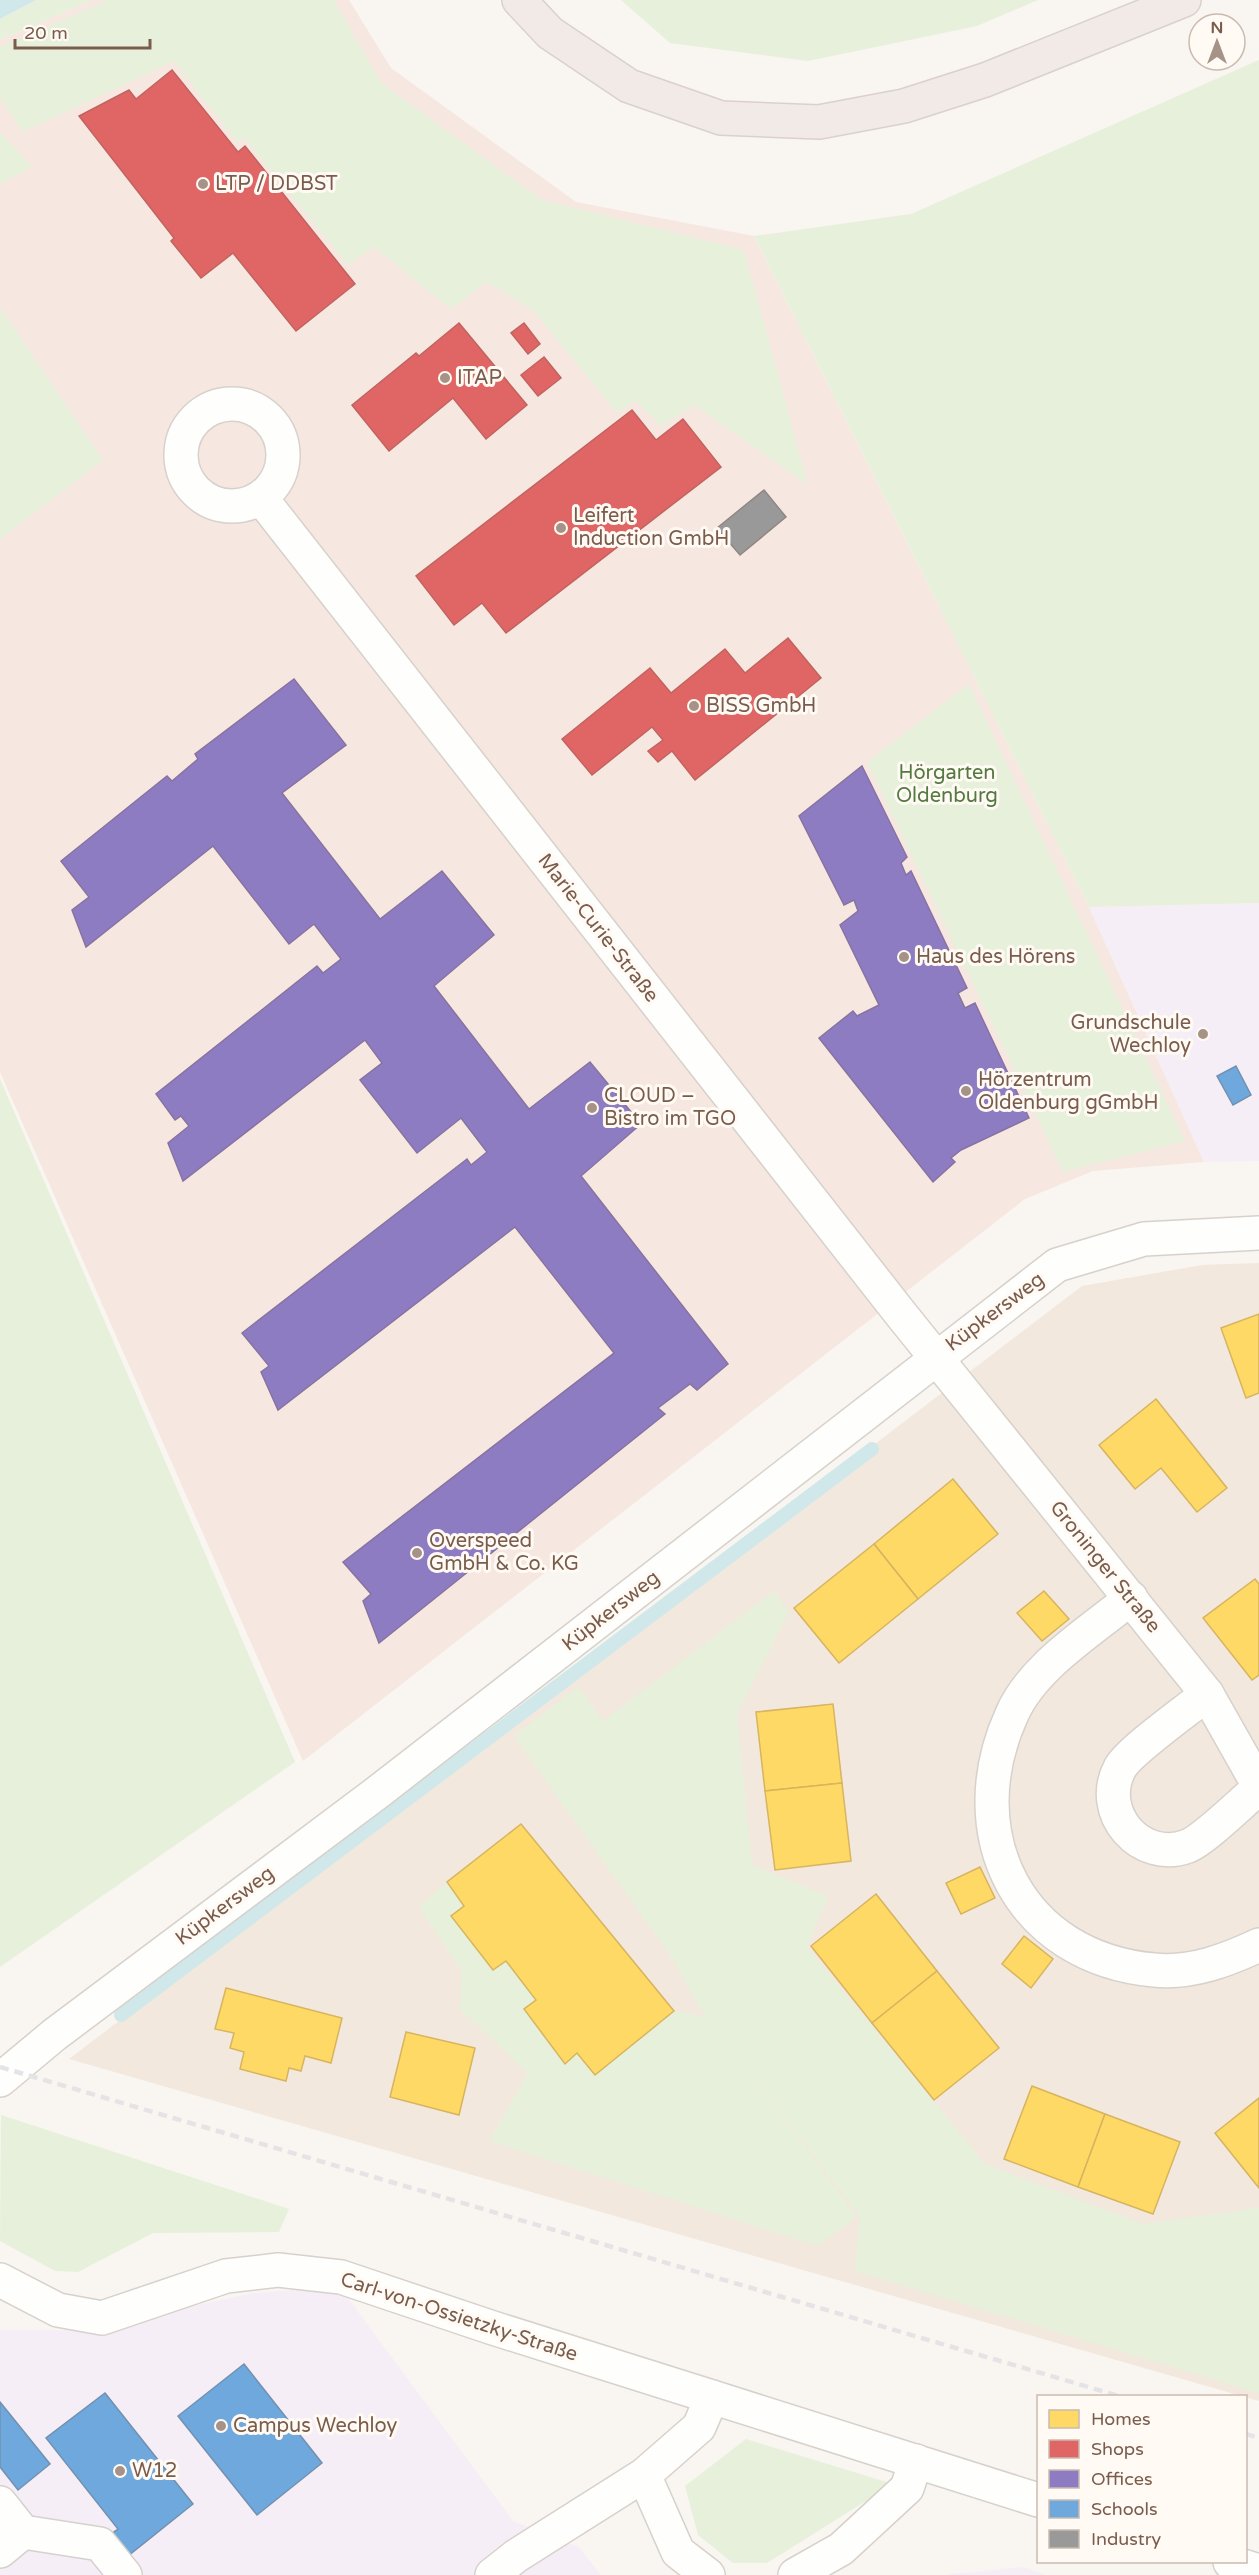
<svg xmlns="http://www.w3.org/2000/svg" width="1259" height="2575" font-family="'Varela Round',sans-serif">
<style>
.residential{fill:#f2e8de}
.commercial{fill:#f6e8e1}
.education{fill:#f6eef6}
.green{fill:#e7f0db}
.water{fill:#d0e8ea}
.homes{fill:#ffd966;stroke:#d7b45e;stroke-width:1.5}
.shops{fill:#e06666;stroke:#c1635e;stroke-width:1.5}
.offices{fill:#8e7cc3;stroke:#8872a0;stroke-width:1.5}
.schools{fill:#6fa8dc;stroke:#7291b1;stroke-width:1.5}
.industry{fill:#999;stroke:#908782;stroke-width:1.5}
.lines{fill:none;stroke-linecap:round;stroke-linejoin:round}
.stream{stroke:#d0e8ea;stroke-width:14}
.minor-casing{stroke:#d7d1cb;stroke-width:36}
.highway-casing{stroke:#dad1cc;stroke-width:36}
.minor{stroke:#fefefd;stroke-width:33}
.highway{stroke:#f2eae7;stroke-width:33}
.rail{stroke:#e6e3e7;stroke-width:4.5;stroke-dasharray:9 6;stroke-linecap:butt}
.poi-dot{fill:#a69286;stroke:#fffaf3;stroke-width:2}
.labels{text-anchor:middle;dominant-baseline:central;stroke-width:6;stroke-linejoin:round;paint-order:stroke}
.poi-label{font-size:20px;fill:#7a5c4d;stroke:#fffaf3;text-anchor:start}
.park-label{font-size:20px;fill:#537a41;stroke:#fffaf3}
.street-label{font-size:20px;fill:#7a5c4d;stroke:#fffaf3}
</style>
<rect width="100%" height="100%" fill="#f9f5f0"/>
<polygon class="residential" points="1259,1263 1259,2401 69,2059 1082,1286 1202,1265"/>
<polygon class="commercial" points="92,0 349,0 391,68 576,202 754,236 1089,907 1204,1162 1093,1171 1025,1199 303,1761 0,1072 0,40"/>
<g class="education">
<polygon points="1259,903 1259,1161 1204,1162 1089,907"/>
<polygon points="304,2289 342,2290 513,2521 579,2547 601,2575 0,2575 0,2330 83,2330 253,2293"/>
<polygon points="1024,2567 1045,2575 946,2575 950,2574"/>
</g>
<g class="green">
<polygon points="36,0 92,0 0,40 0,19"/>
<polygon points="108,0 334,0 381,83 542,200 744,250 808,485 694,405 661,426 636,401 617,413 533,310 486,282 451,309 374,247 348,265 245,139 237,142 174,61 23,132 0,98 0,47"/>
<polygon points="621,0 1038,0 977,26 808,61 670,43"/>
<polygon points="1259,60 1259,903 1089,907 754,236 911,214"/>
<polygon points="0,132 32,167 0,184"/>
<polygon points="0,307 103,460 0,539"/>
<polygon points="969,684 1185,1141 1063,1172 867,762"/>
<polygon points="0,1079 295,1762 0,1967"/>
<polygon points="774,1591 789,1612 737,1714 752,1865 828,1896 807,1947 985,2164 1143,2224 1259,2208 1259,2393 855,2271 860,2216 740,2061 857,2217 818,2246 489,2141 528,2073 460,2009 462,1972 419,1907 447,1882 464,1906 451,1916 493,1969 506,1961 536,2000 524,2010 565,2064 577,2053 596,2075 674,2011 705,2016 670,1955 514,1736 578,1687 603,1721"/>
<polygon points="1,2115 289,2209 279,2232 153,2233 78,2272 55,2271 0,2241"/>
<polygon points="746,2439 893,2484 767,2563 733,2563 698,2535 685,2486"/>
</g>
<polygon class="water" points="0,0 36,0 0,19"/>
<g class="homes">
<polygon points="1259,1314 1259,1393 1246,1398 1221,1328"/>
<polygon points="1156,1399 1227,1488 1197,1512 1161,1468 1135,1489 1099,1445"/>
<polygon points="953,1479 998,1534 918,1599 874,1544"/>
<polygon points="874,1544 918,1599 839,1663 794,1608"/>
<polygon points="1255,1579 1259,1584 1259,1675 1252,1680 1203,1618"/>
<polygon points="1044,1591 1069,1619 1042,1641 1017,1613"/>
<polygon points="833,1704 842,1783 765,1791 756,1712"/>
<polygon points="842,1783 851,1861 775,1870 765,1791"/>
<polygon points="521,1824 674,2011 595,2075 577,2053 565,2064 524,2009 536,2000 506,1961 493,1970 451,1916 464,1906 447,1882"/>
<polygon points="980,1867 995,1898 961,1914 946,1883"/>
<polygon points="876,1894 937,1971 872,2023 811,1946"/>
<polygon points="1024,1936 1053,1959 1031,1988 1002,1964"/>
<polygon points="937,1971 999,2048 934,2100 872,2023"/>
<polygon points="226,1988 342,2018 331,2063 305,2056 301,2071 289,2068 286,2081 240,2069 244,2052 230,2048 234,2033 215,2029"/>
<polygon points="406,2032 475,2048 459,2115 390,2097"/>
<polygon points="1032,2086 1105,2114 1078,2187 1004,2159"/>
<polygon points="1259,2098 1259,2188 1215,2133"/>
<polygon points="1105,2114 1180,2142 1153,2214 1078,2187"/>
</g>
<g class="shops">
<polygon points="172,70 238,152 245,146 355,284 296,331 233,253 201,278 171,241 174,238 79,116 129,90 136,99"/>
<polygon points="459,323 527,405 486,439 453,398 389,451 352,405 416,353 419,356"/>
<polygon points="524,323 540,344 528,354 511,333"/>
<polygon points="544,357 561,378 538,396 521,375"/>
<polygon points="632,410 656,440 683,419 721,467 506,633 482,603 454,625 416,576"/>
<polygon points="788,638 821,678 695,780 672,751 658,762 648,751 663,740 652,727 592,775 562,739 650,668 671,693 725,649 745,673"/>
</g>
<g class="offices">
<polygon points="294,679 346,745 282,793 380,919 442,871 494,935 434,986 529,1109 590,1062 641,1124 581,1176 728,1364 697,1390 690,1384 658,1408 665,1414 379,1643 363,1601 371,1594 343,1562 614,1353 515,1227 278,1410 261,1372 269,1366 242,1333 467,1159 471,1165 487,1152 461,1118 417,1153 360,1080 382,1063 365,1040 183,1181 168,1143 189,1126 181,1116 175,1120 156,1094 317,966 323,973 341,959 314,924 289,944 213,846 86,947 72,910 89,897 61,861 167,776 172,781 198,759 195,754"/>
<polygon points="862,766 907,857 901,863 906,875 911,871 967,988 958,993 965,1008 975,1003 1029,1118 961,1150 951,1158 955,1162 933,1182 819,1038 853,1011 857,1016 879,1005 840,925 858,911 854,900 844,905 799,816"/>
</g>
<g class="schools">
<polygon points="1236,1066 1251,1095 1233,1105 1217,1076"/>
<polygon points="244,2364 322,2463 257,2515 178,2416"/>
<polygon points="105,2393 193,2504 128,2556 111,2534 118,2529 46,2438"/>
<polygon points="0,2402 50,2464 18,2490 0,2467"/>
</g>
<polygon class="industry" points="764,490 786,517 740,555 717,528"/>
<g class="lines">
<polyline class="stream" points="121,2015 872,1449"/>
<defs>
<g id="minor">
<circle cx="232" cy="455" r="51"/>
<polyline points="261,498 900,1313 1207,1694 1259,1786"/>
<path d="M1131,1598C1091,1631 1033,1666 1012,1714C957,1834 1019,1958 1154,1970C1191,1974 1227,1960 1259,1945"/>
<path d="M1207,1694C1189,1709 1129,1751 1120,1768C1096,1813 1141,1864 1188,1846C1205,1839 1243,1801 1259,1788"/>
<polyline points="0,2080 54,2035 378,1792 1057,1265 1144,1239 1259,1233"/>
<polyline points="0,2280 58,2310 102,2318 226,2276 278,2270 341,2277 493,2328 712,2397"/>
<polyline points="644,2475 678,2552 708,2575"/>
<polyline points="0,2503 23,2532 100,2544 125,2575"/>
<polyline points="0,2551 23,2532"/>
<polyline points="1230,2562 1259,2571"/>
<polyline points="492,2575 516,2556 644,2475 699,2427 712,2397 1038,2500"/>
<polyline points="795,2575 841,2549 907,2488 916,2461"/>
</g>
<polyline id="highway" points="519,0 550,33 629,86 721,118 819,122 904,106 985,80 1184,0"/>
</defs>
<use href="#minor" class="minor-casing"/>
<use href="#highway" class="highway-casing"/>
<use href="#minor" class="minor"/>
<use href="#highway" class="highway"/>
<g class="rail">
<polyline points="0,2067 1119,2396"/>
<polyline points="1246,2434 1259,2438"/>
</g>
</g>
<g class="poi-dot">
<circle cx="203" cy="184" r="6"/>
<circle cx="445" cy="378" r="6"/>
<circle cx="561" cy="528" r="6"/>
<circle cx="694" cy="706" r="6"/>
<circle cx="904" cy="957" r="6"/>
<circle cx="1203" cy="1034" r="6"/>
<circle cx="966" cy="1091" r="6"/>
<circle cx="592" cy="1108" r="6"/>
<circle cx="417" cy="1553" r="6"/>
<circle cx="221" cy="2426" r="6"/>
<circle cx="120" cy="2471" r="6"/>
</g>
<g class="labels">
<g class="poi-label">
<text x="215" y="184">LTP / DDBST</text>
<text x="457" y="378">ITAP</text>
<text x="573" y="516">Leifert<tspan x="573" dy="23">Induction GmbH</tspan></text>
<text x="706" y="706">BISS GmbH</text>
<text x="916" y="957">Haus des Hörens</text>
<text x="1191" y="1023" text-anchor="end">Grundschule<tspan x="1191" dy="23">Wechloy</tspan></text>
<text x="978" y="1080">Hörzentrum<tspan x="978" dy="23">Oldenburg gGmbH</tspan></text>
<text x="604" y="1096">CLOUD –<tspan x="604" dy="23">Bistro im TGO</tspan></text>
<text x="429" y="1541">Overspeed<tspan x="429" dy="23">GmbH &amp; Co. KG</tspan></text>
<text x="233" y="2426">Campus Wechloy</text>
<text x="132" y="2471">W12</text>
</g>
<g class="park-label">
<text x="947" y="773">Hörgarten<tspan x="947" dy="23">Oldenburg</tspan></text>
</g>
<g class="street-label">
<text transform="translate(598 928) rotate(52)">Marie-Curie-Straße</text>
<text transform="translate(995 1312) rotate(-37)">Küpkersweg</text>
<text transform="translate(1105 1567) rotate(51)">Groninger Straße</text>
<text transform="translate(611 1611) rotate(-38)">Küpkersweg</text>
<text transform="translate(225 1906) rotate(-37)">Küpkersweg</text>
<text transform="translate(459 2317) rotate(18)">Carl-von-Ossietzky-Straße</text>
</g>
</g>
<rect x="1037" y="2395" width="210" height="168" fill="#fffaf3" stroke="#cabbb1" stroke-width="1.5"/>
<rect x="1049" y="2410" width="30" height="18" fill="#ffd966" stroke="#cabbb1" stroke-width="1.5"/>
<text x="1091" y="2425" font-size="18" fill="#7a5c4d">Homes</text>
<rect x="1049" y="2440" width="30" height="18" fill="#e06666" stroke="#cabbb1" stroke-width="1.5"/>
<text x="1091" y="2455" font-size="18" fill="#7a5c4d">Shops</text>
<rect x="1049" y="2470" width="30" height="18" fill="#8e7cc3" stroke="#cabbb1" stroke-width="1.5"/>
<text x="1091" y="2485" font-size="18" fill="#7a5c4d">Offices</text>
<rect x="1049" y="2500" width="30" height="18" fill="#6fa8dc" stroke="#cabbb1" stroke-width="1.5"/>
<text x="1091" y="2515" font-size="18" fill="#7a5c4d">Schools</text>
<rect x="1049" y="2530" width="30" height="18" fill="#999999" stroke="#cabbb1" stroke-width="1.5"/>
<text x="1091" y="2545" font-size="18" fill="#7a5c4d">Industry</text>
<g transform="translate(1217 42)"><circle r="28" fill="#fffaf3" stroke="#cabbb1" stroke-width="1.5"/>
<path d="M0-4.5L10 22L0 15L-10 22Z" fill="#a69286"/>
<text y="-9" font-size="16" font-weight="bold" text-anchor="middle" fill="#7a5c4d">N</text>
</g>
<path d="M15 39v9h135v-9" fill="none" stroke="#7a5c4d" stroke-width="3"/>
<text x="24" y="39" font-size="18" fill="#7a5c4d" stroke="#fffaf3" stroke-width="4.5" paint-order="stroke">20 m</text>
</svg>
